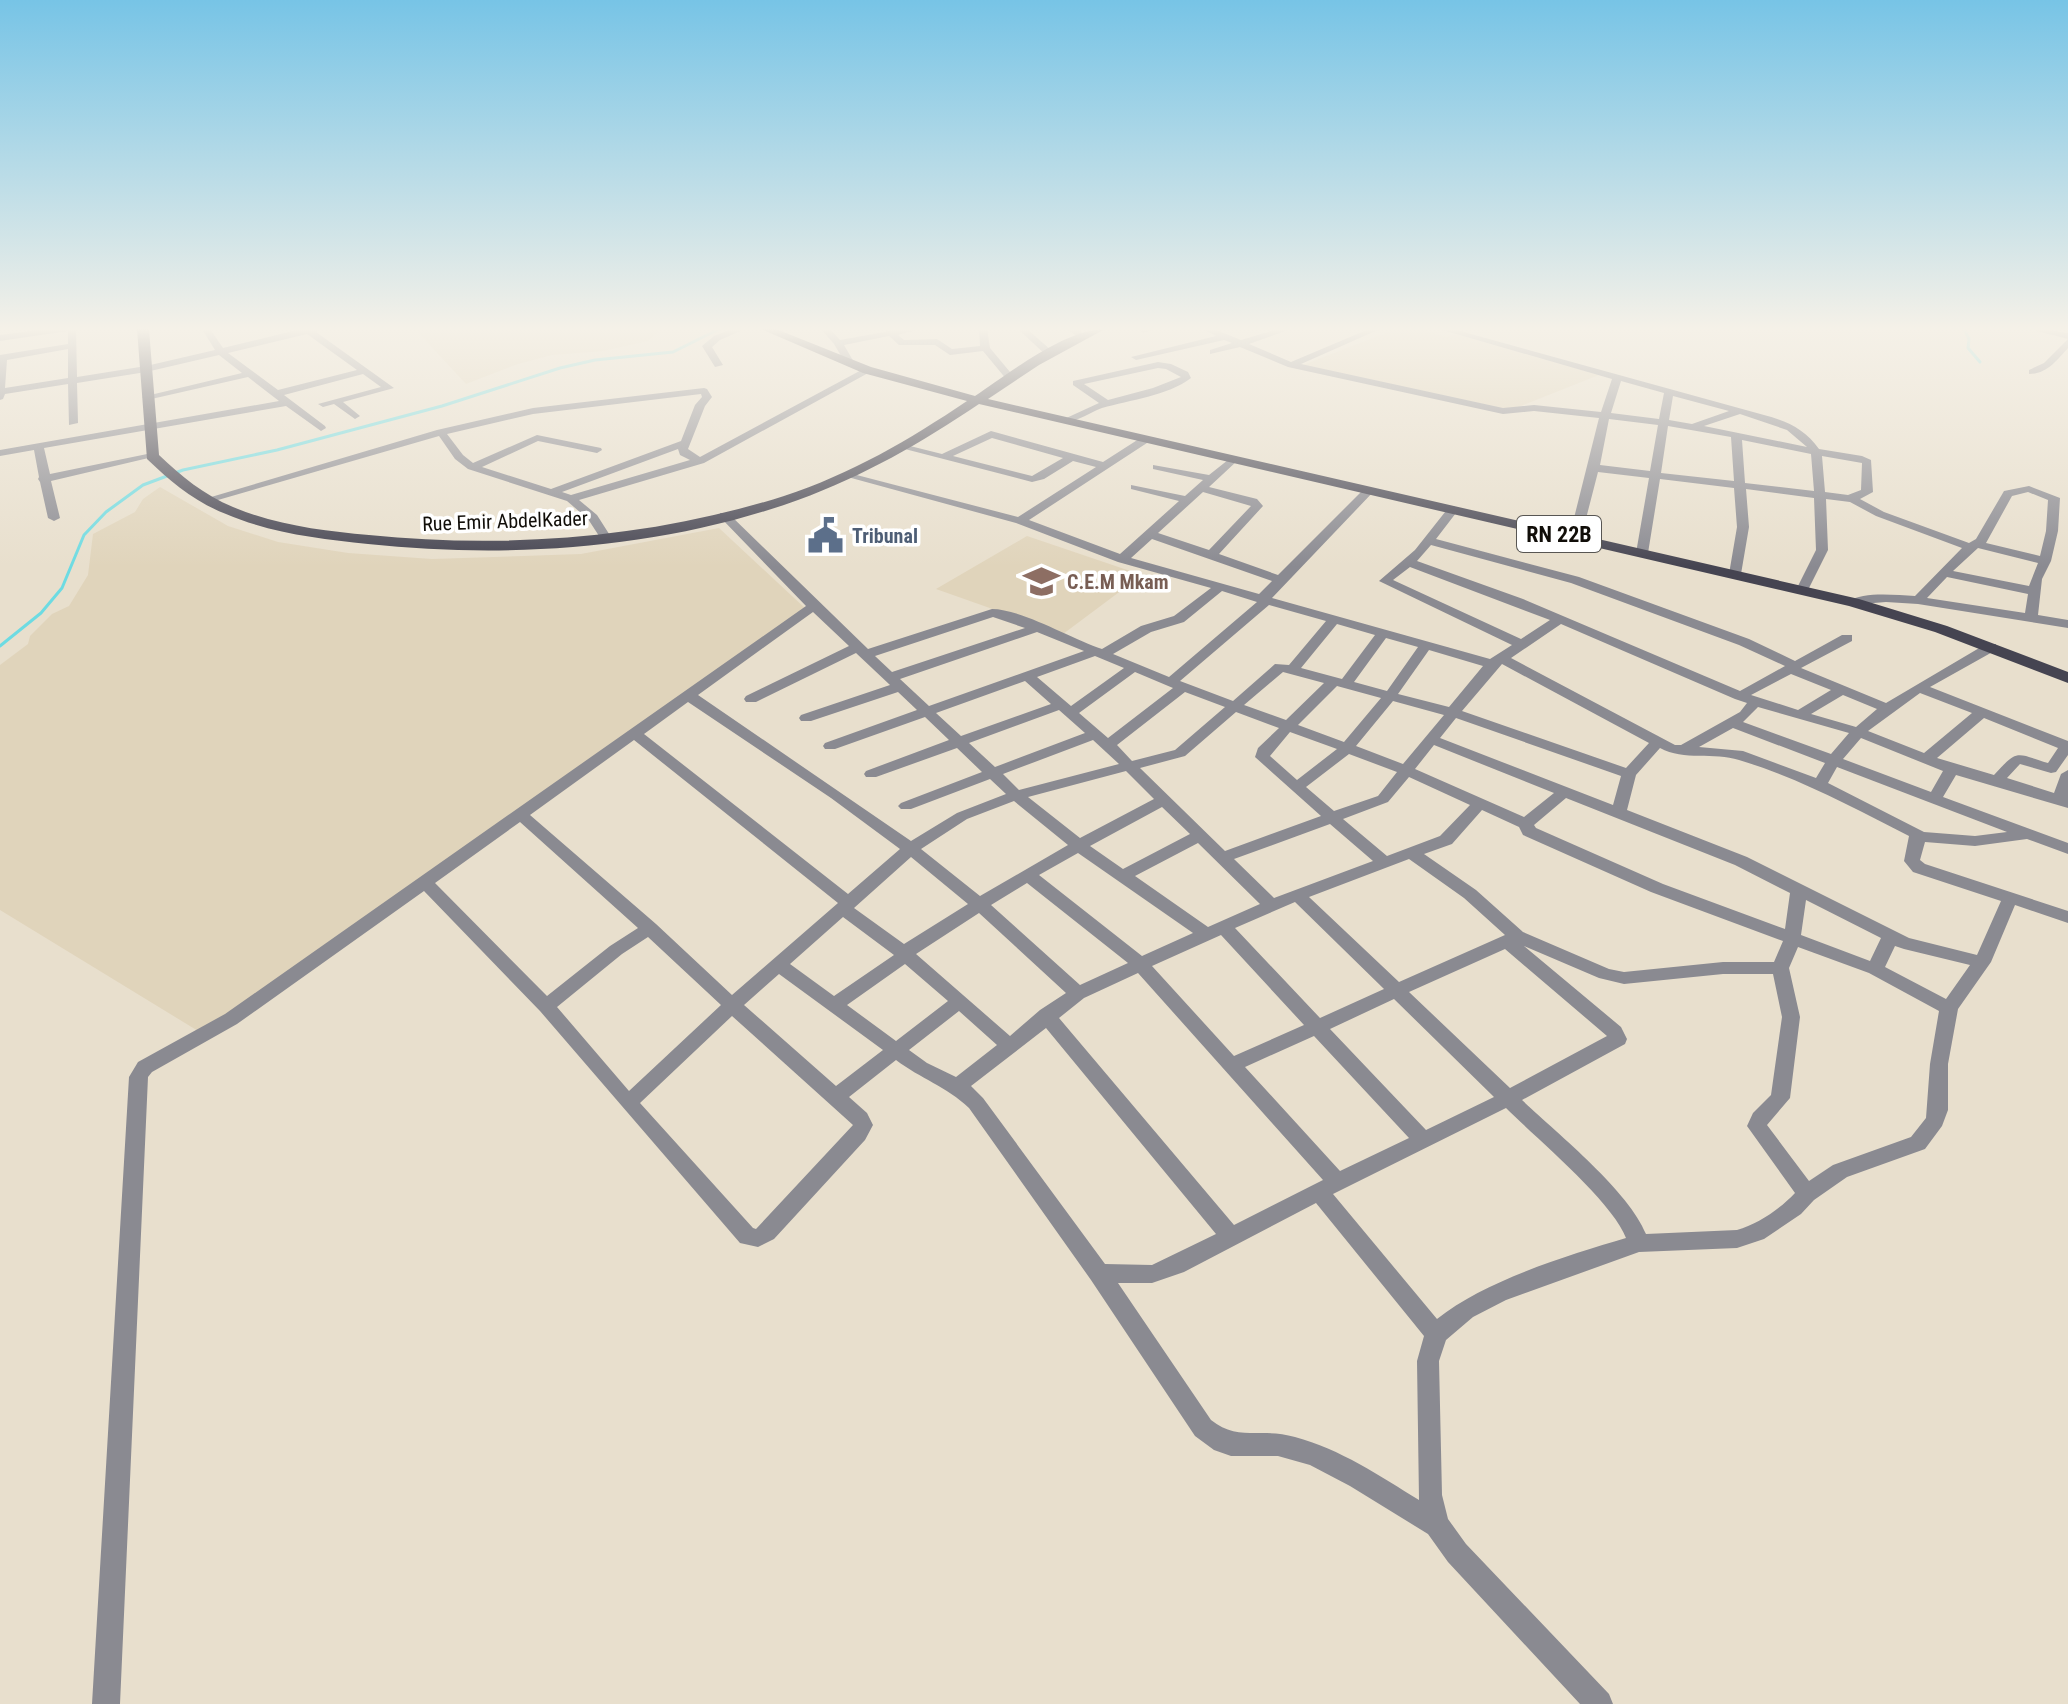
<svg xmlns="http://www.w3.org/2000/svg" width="2068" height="1704" font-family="'Roboto Condensed',sans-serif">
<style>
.built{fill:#e0d4bb}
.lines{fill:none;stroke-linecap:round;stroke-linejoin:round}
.stream{stroke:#6ddbe2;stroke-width:3}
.minor{fill:#8a8a91;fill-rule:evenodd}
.major{fill:#454451;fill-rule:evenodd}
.labels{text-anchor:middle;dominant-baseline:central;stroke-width:7;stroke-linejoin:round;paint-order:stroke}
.far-street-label{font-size:20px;fill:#110e09;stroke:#fff}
.far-service-label{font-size:20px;font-weight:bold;fill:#4e5e75;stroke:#fff;text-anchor:start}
.far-education-label{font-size:20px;font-weight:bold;fill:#785e54;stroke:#fff;text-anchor:start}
.shield{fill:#fff;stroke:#585653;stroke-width:2}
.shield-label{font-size:22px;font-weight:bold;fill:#110e09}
</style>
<rect width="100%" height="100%" fill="#e8dfcd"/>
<g class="built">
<polygon points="415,329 662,329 648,341 603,351 552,355 518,364 466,384"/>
<polygon points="1396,329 1419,329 1446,337 1455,334 1599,375 1511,410 1303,365"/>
<polygon points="160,487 228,526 278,542 348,553 432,559 581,554 719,528 807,610 203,1034 0,910 0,665 28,644 30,636 52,614 69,606 88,575 93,534 135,512 143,499"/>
<polygon points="1027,536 1142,575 1063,634 936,589"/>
</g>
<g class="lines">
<g class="stream">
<polyline points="1964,329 1969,339 1968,348 1980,362"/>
<polyline points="0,646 41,613 62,588 84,535 106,512 143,485 183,470 277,450 442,406 560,368 595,360 673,352 719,329"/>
</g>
<g class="minor">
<path d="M46,329H76L77,377L146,366L215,350L202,329H210L223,348L301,329H322L316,332L394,388L343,402L360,416L355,419L334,404L323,407L318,404L381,387L363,374L284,395L325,426L326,428L321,431L286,406L44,448L50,474L152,453L157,456L51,481L60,518L54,521L48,518L40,482L38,479L39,477L34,450L0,456V450L279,401L248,377L147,400L142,397L242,373L219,355L146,372L77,383L78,423L69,425L68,384L5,394L3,399L0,400V355L68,344V331L0,341V335ZM307,334L357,370L278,390L228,353ZM68,349V378L5,388L7,360Z"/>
<polygon points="733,329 745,329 720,340 712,347 723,365 715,367 702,346 714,336"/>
<polygon points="821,329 830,329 840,340 901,329 919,329 898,335 904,340 937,339 952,349 980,346 979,329 987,329 990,348 1015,378 1007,380 983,351 950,355 935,345 899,345 889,336 844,345 855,364 847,366 834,344"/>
<polygon points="1018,329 1027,329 1052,351 1052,355 1046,355"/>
<polygon points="1067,329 1077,329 1087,336 1079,338"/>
<polygon points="1139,329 1155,329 1143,333"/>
<path d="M1203,329H1214L1241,340L1278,329H1291L1249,344L1291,362L1369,329H1380L1301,364L1503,408L1534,405L1601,412L1612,379L1439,329H1453L1764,415C1787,421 1805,429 1819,449L1862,456L1871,460L1873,492L1860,499L1884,512L1969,543L1976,539L2004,491L2029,486L2060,498L2058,531L2051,561L2042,579L2038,615L2068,620V628L1918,604L1886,602L1849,605L1847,602C1864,591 1894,595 1915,596L1962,548L1876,516L1850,502L1826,499L1828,550L1808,590L1802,594L1796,590L1816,550L1814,498L1746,489L1749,527L1741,574L1735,578L1729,574L1737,527L1734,488L1660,479L1648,553L1642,557L1636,553L1649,478L1598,472L1581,538L1575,542L1571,540L1569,538L1599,418L1534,411L1503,414L1288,367L1240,347L1210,354V350L1232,343L1224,340L1136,360L1131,357L1216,336ZM1621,381L1664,393L1659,419L1611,413ZM1673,396L1729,411L1692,424L1669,420ZM1740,414L1787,430L1807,447L1704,426ZM1609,419L1658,425L1650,471L1600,465ZM1668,426L1731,437L1734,481L1661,473ZM1742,440L1811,454L1814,491L1745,483ZM1822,456L1862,463L1861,490L1848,495L1825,492ZM2028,492L2048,500L2046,531L2040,556L1986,543L2012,496ZM1978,548L2038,563L2029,586L1953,571ZM1947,577L2028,594L2025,613L1927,598Z"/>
<polygon points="2036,329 2068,333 2068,339 2037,331"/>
<path d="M2068,339V348C2057,360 2047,374 2029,374V370L2044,363Z"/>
<path d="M1158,362L1171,364L1188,372L1191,378C1167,396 1130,400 1102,408C1090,412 1072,426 1062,420L1099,403L1073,385V381ZM1158,368L1166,369L1181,377L1153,388L1108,400L1084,384Z"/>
<path d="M867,367L872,370L870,372L704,463L579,500L597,515L611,537L605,541L601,539L588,519L567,501L468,469L455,459L439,436L211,502L201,500L437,430L533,408L704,388L707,389L712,397L705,406L688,449L700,457ZM701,394L702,397L695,405L681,441L551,489L482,467L538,441L597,453L602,450L601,448L537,435L473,463L463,455L447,434L533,414ZM678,449L680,455L690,460L571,495L562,492Z"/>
<path d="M991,431L1103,462L1142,437H1150V441L1029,520L1120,554L1179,501L1131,489V485L1185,496L1203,480L1153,469V465L1209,475L1233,456L1237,457V461L1209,487L1257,499L1263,506L1219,554L1278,575L1365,488L1375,490L1272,598L1490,659L1512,645L1379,581L1415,550L1449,507L1453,506L1459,509L1436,539L1579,577L1749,639L1795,661L1842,635H1852V641L1801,668L1886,703L1986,644H1996V650L1930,687L2068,741V755L2056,772L2051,773L2020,764L2007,778L2054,793L2061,774L2068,770V808L1956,775L1943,797L2068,843V854L2027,839L1975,846L1925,842L1920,860L1925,864L2068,911V923L2015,905L1991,962L1958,1009L1948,1064V1110L1942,1126L1925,1149L1847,1177L1814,1200L1801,1214L1764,1239L1737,1248L1639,1252L1506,1300L1473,1317L1446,1340L1439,1361L1442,1495L1448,1519L1466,1544L1609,1694L1613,1704H1580L1448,1562L1428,1534L1350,1486L1310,1465L1278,1456H1231L1214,1450L1195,1436L1091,1280L969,1108C946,1086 921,1079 896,1060L849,1097L867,1113L873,1125L865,1140L774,1239L758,1247L740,1243L540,1011L424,891L237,1024L152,1072L148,1077L120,1704H92L129,1077L138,1062L225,1014L806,606L720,517V513H728L868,649L992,609C1021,609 1072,639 1102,649L1141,626L1174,616L1211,588L1118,562L1016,523L844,476L849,473L1018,517L1096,467L1073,461L1044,479L1032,482L901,448L906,445L942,454ZM992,438L1063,458L1032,476L953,456ZM1203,492L1251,506L1209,550L1158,533ZM1152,539L1272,581L1259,594L1131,558ZM1431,545L1571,583L1739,645L1785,666L1740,691L1523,599L1417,561ZM1410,567L1550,620L1521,639L1393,580ZM1222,591L1257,602L1169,677L1113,654L1151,632L1184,622ZM1269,605L1326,621L1289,665L1275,664L1233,701L1180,681ZM813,612L849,646L746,696L744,699L746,702H756L856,653L890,685L801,715L799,718L801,721H811L898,692L917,710L825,743L823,746L825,749H835L925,717L949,740L866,771L864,774L866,777H876L957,748L982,772L901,803L898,806L901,809H911L990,779L1006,794L957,813L911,841L698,695ZM993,617L1025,628L892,672L875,656ZM1337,624L1375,635L1342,679L1301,668ZM1561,624L1735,699L1747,703L1740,712L1681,745H1675L1511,658ZM1037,632L1084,651L929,706L900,679ZM1386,638L1418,647L1387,691L1354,682ZM1429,650L1483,666L1449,707L1398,694ZM1095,656L1124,668L1071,706L1037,677ZM1502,664L1649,743L1626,768L1462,711ZM1135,672L1173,688L1108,738L1079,713ZM1283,672L1324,683L1286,720L1244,705ZM1791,674L1831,690L1798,710L1751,695ZM1025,681L1051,704L961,736L936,713ZM1337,686L1381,698L1344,742L1298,725ZM1185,692L1225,707L1175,750L1132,761L1117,745ZM1920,693L1972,713L1924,753L1868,731ZM1843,695L1877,709L1856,727L1811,714ZM1393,701L1444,715L1403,764L1356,746ZM688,702L831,798L900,849L848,894L644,734ZM1758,707L1849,733L1831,754L1743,722ZM1059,710L1085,733L995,767L969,743ZM1236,712L1279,728L1258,748L1255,757L1321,816L1225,851L1140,768L1185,756ZM1456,718L1621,776L1613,805L1440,738ZM1984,718L2058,748L2048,763C2015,753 2018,749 1994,775L1937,758ZM1733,728L1825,763L1816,778L1743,751L1699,747ZM1290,732L1337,749L1297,780L1270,756ZM1861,738L1943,771L1931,792L1843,759ZM634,740L838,903L732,995L656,924L530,815ZM1093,740L1119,764L1019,790L1003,774ZM1434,745L1554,793L1524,817L1415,769ZM1660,748C1684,761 1714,752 1739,760C1799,778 1854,808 1909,836L1904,861L1913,872L2001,901L1977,955L1909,938L1747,857L1627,810L1636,775ZM1349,754L1397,772L1378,796L1334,811L1306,787ZM1837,767L2007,832L1975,836L1924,832L1828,783ZM1126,771L1154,799L1080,838L1028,797ZM1409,777L1470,805L1440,836L1387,856L1343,819L1388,802ZM1566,798L1735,865L1790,893L1785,929L1663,884L1536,828L1534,825ZM1014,801L1068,845L980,896L921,849L967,819ZM1162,807L1190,834L1123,869L1090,846ZM1482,810L1519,827L1523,835L1651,892L1783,941L1774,962H1723L1624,972L1609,969L1523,932L1476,890L1424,854L1452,844ZM520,822L638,928L610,946L547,996L435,883ZM1330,824L1373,861L1274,898L1234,859ZM1198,843L1260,904L1208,927L1135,876ZM1078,853L1193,933L1142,956L1039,875ZM911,857L968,904L904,944L854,908ZM1409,859L1464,898L1505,935L1399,982L1309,897ZM1027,883L1128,963L1080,985L991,905ZM1806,900L1881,938L1870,961L1801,935ZM1295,902L1384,989L1320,1018L1235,928ZM979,913L1066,993L1040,1010L1010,1036L916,954ZM843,917L894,955L834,996L790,964ZM1221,935L1304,1025L1234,1056L1152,966ZM648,937L721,1005L629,1091L557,1007L622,954ZM1524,946L1599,978L1624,984L1723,974H1773L1782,1017L1771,1095L1753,1113L1747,1126L1795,1193C1780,1209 1758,1224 1737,1230L1646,1234C1629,1191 1557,1133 1522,1100L1625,1044L1627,1039L1621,1027ZM1895,946L1904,949L1970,965L1946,999L1885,967ZM1798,947L1869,973L1939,1011L1930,1064L1926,1118L1911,1137L1833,1165L1809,1181L1767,1125L1790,1098L1800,1017L1789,968ZM1505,949L1607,1036L1510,1088L1409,992ZM905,964L948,1001L896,1041L847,1005ZM1138,973L1323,1180L1234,1225L1059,1018L1084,998ZM779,974L883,1050L836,1086L744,1005ZM1394,999L1494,1097L1426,1130L1330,1029ZM959,1011L997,1045L956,1077L927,1063L909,1050ZM732,1016L853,1125L756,1229L753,1228L640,1103ZM1046,1028L1216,1234L1152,1265L1105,1264L983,1098L971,1086ZM1314,1036L1409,1138L1340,1171L1245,1067ZM1506,1108C1536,1138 1613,1202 1626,1238C1568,1255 1484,1281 1437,1319L1333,1194ZM1316,1203L1424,1336L1417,1361L1419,1500C1380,1476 1340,1449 1295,1437C1262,1427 1238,1442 1211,1420L1118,1283H1152L1184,1272Z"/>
</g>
<path class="major" d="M137,329H149L159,455C181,476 204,495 233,507C276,525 323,531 369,535C508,549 651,538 784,496C851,474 909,440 967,401L863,373L761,329H776L871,367L975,396C1008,374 1065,329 1105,329L1039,365L988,399L1859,599L1947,626L2068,672V683L1935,632L1849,606L979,404C921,443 864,476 798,500C662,549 510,559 368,544C320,539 270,533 226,514C195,502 171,482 147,459Z"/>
</g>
<linearGradient id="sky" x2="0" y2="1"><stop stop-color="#77c4e6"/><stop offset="0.58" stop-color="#f5f1e8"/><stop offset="1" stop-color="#f5f1e8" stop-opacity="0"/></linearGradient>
<rect width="2068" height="567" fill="url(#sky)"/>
<defs>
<symbol id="civic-bare" viewBox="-9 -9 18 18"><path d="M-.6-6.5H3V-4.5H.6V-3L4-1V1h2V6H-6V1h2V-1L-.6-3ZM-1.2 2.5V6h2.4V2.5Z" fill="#5c6f8a" stroke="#fff" stroke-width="2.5" paint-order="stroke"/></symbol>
<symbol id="school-bare" viewBox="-9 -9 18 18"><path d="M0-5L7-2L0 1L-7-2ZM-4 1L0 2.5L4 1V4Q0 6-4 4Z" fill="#8d6e63" stroke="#fff" stroke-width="2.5" paint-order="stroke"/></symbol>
</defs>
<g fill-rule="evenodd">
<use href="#civic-bare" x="800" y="510" width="51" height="51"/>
<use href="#school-bare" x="1016" y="556" width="51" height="51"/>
</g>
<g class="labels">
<g class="far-street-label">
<text transform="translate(505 521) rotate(-2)">Rue Emir AbdelKader</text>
</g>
<g class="far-service-label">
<text x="852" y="536">Tribunal</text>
</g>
<g class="far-education-label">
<text x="1067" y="582">C.E.M Mkam</text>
</g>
<rect class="shield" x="1517" y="516" width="84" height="36" rx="6"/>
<g class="shield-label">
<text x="1559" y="534">RN 22B</text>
</g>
</g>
</svg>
